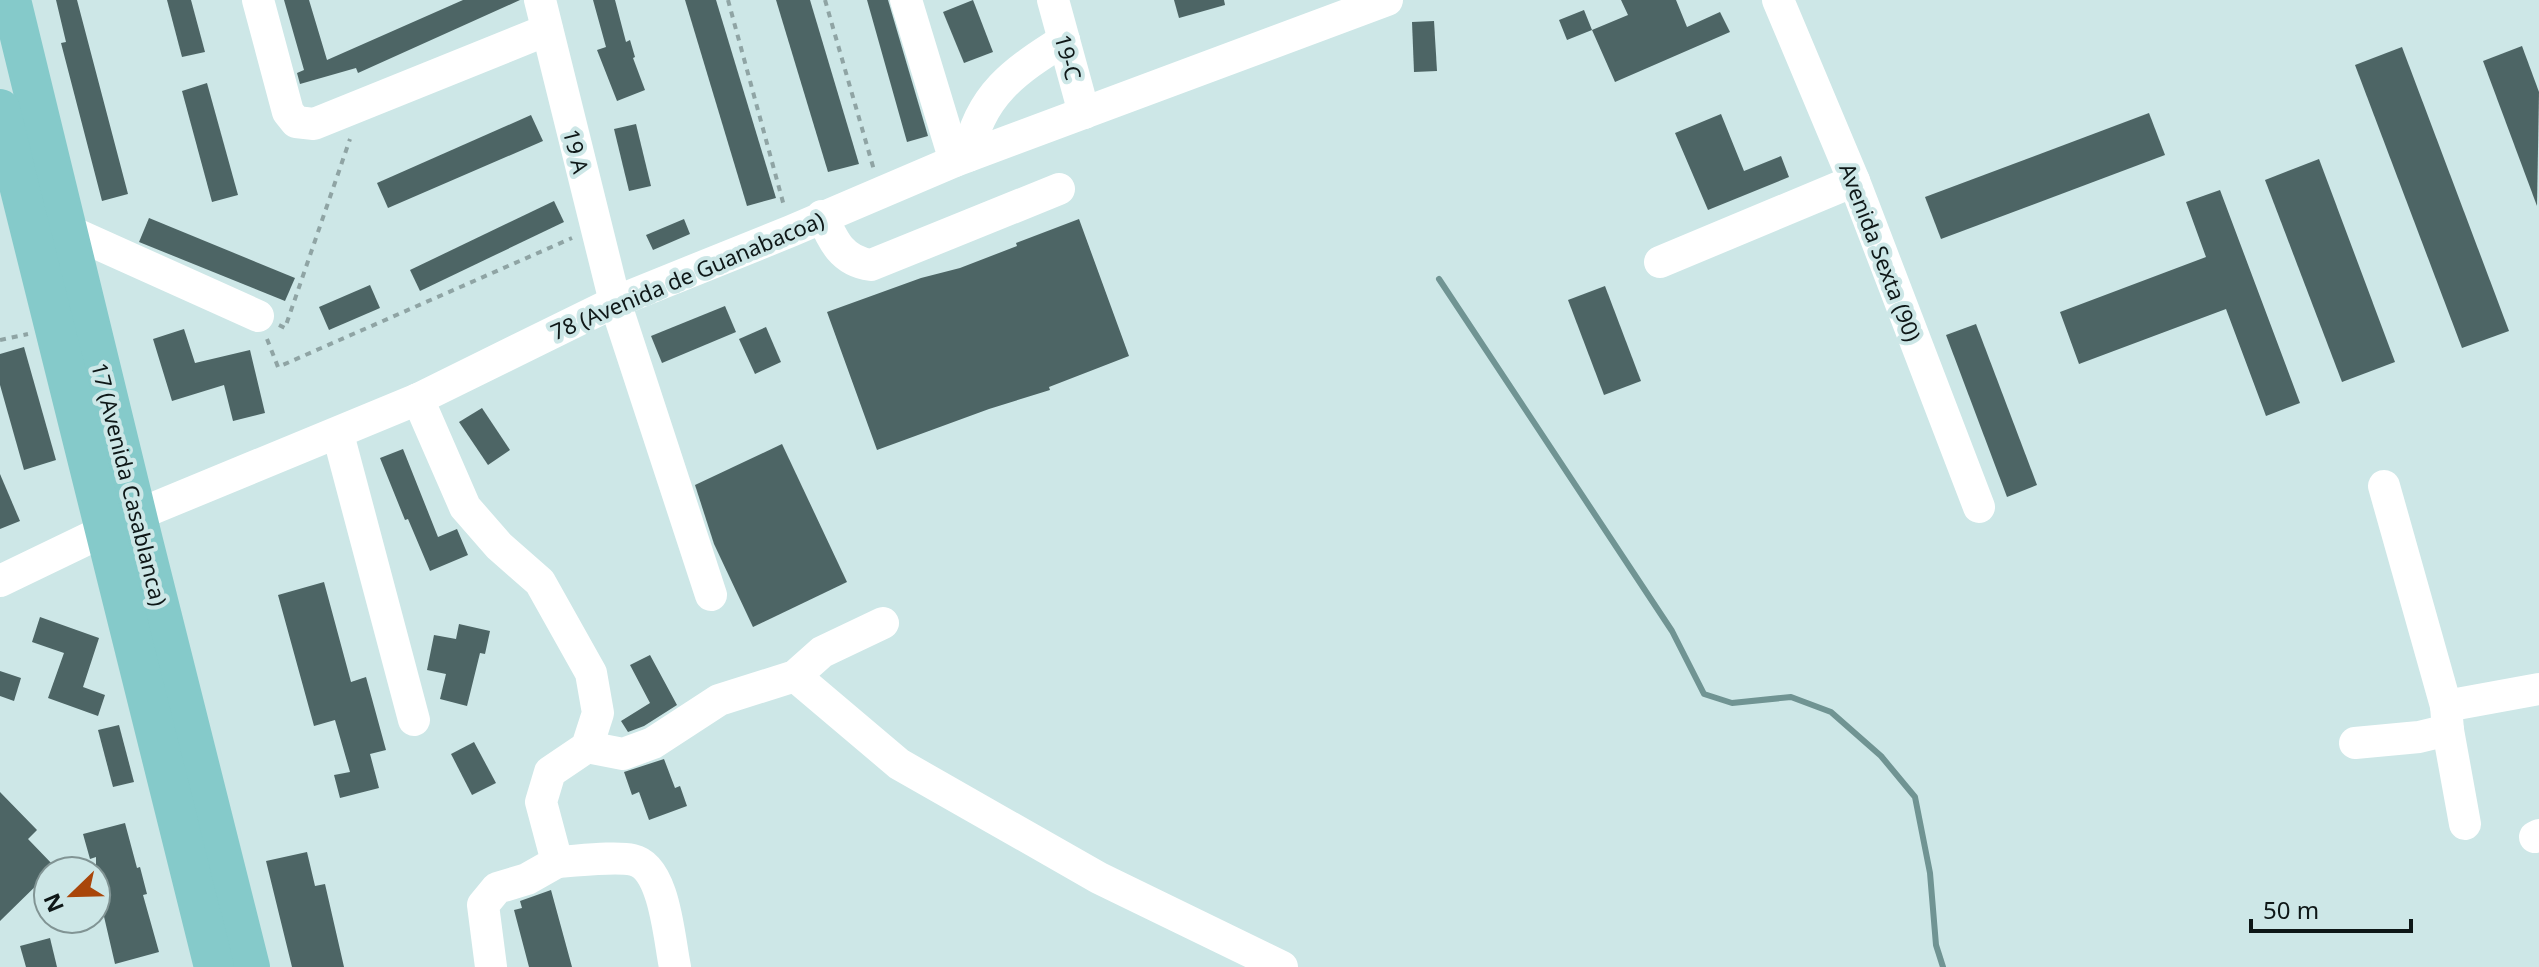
<svg xmlns="http://www.w3.org/2000/svg" width="2539" height="967" font-family="'Noto Sans',sans-serif">
<style>
.lines{fill:none;stroke-linecap:round;stroke-linejoin:round}
.stream{stroke:#709493;stroke-width:6}
.building{fill:#4d6565}
.path{stroke:#8fa4a4;stroke-width:4;stroke-dasharray:6 6;stroke-linecap:butt}
.minor{stroke:#fff;stroke-width:32}
.major{stroke:#85caca;stroke-width:40}
.labels{text-anchor:middle;dominant-baseline:central;stroke-width:8;stroke-linejoin:round;paint-order:stroke}
.street-label{font-size:22px;fill:#0e1717;stroke:#cde7e7}
</style>
<rect width="100%" height="100%" fill="#cde7e7"/>
<g class="lines">
<polyline class="stream" points="1439,279 1672,631 1704,694 1732,703 1791,697 1831,712 1881,756 1915,797 1930,873 1936,945 1943,967"/>
</g>
<g class="building">
<polygon points="56,0 77,0 128,194 102,201 61,43 66,42"/>
<polygon points="167,0 191,0 205,52 182,57"/>
<polygon points="284,0 309,0 327,60 463,0 520,0 358,73 356,68 300,84 297,73 304,70"/>
<polygon points="593,0 615,0 626,42 630,40 635,57 633,58 645,90 617,101 597,50 606,47"/>
<polygon points="685,0 716,0 776,198 747,206"/>
<polygon points="776,0 810,0 859,164 828,172"/>
<polygon points="867,0 888,0 928,136 907,142"/>
<polygon points="973,0 993,52 964,63 943,12"/>
<polygon points="1174,0 1224,0 1225,5 1179,18"/>
<polygon points="1621,0 1676,0 1687,27 1720,12 1730,32 1615,82 1592,30 1628,15"/>
<polygon points="1584,10 1592,30 1567,40 1559,20"/>
<polygon points="1434,21 1437,71 1414,72 1412,22"/>
<polygon points="2522,46 2539,92 2537,206 2483,61"/>
<polygon points="2402,47 2509,331 2462,348 2355,65"/>
<polygon points="207,83 238,195 212,202 182,91"/>
<polygon points="2149,113 2165,155 1941,239 1925,197"/>
<polygon points="1721,114 1744,171 1781,156 1789,177 1708,210 1675,133"/>
<polygon points="531,115 543,141 388,208 377,183"/>
<polygon points="636,124 651,186 629,191 614,129"/>
<polygon points="2319,159 2395,362 2342,382 2265,180"/>
<polygon points="2220,190 2300,403 2266,416 2226,309 2079,364 2060,312 2206,257 2186,202"/>
<polygon points="554,201 564,222 420,291 410,270"/>
<polygon points="149,218 295,278 285,301 139,242"/>
<polygon points="684,219 690,234 653,250 646,235"/>
<polygon points="1079,219 1129,356 1049,387 1050,390 989,409 877,450 827,312 921,278 960,268 1017,246 1016,243"/>
<polygon points="370,285 380,308 329,330 319,307"/>
<polygon points="1605,286 1641,381 1604,395 1568,300"/>
<polygon points="725,306 736,332 662,363 651,336"/>
<polygon points="1976,324 2037,485 2007,497 1946,335"/>
<polygon points="766,327 781,362 755,374 739,339"/>
<polygon points="184,329 195,363 250,350 265,413 233,421 224,385 172,401 153,339"/>
<polygon points="24,347 56,460 24,470 0,385 0,354"/>
<polygon points="482,408 510,450 488,465 459,422"/>
<polygon points="782,444 847,582 753,627 714,544 695,485"/>
<polygon points="403,449 438,537 457,529 468,555 430,571 408,519 405,520 380,458"/>
<polygon points="0,474 20,521 0,529"/>
<polygon points="324,582 351,682 366,677 386,750 370,754 379,788 340,798 334,775 350,772 335,720 314,726 278,595"/>
<polygon points="40,617 99,638 83,687 105,695 98,716 48,698 64,653 32,642"/>
<polygon points="459,624 490,631 485,654 480,653 467,706 440,699 446,674 427,670 434,635 456,639"/>
<polygon points="650,655 677,705 644,726 628,732 621,721 650,703 630,665"/>
<polygon points="0,671 21,678 14,701 0,696"/>
<polygon points="119,725 134,782 113,787 98,730"/>
<polygon points="474,742 496,783 472,795 451,754"/>
<polygon points="664,759 675,788 680,786 687,806 649,820 639,792 632,795 624,772"/>
<polygon points="0,792 37,830 28,839 55,867 48,871 48,874 0,921"/>
<polygon points="125,823 137,868 140,867 147,894 143,895 159,952 115,964 96,882 96,857 90,859 83,834"/>
<polygon points="307,852 315,886 325,884 344,967 292,967 266,861"/>
<polygon points="551,890 572,967 529,967 514,910 522,908 520,901"/>
<polygon points="50,938 57,967 26,967 20,946"/>
</g>
<g class="lines">
<g class="path">
<polyline points="728,0 784,206"/>
<polyline points="825,0 874,170"/>
<polyline points="279,325 285,328 350,139"/>
<polyline points="267,339 278,367 572,238"/>
<polyline points="0,340 28,334"/>
</g>
<g class="minor">
<polyline points="258,0 288,112 296,122 314,124 547,30"/>
<polyline points="540,0 615,302 711,595"/>
<polyline points="906,0 955,161"/>
<polyline points="1053,0 1084,113"/>
<polyline points="1778,0 1854,181 1979,507"/>
<path d="M968,156C979,95 1015,71 1064,40"/>
<path d="M822,216C833,241 842,261 871,265L1059,189"/>
<polyline points="67,230 258,316"/>
<polyline points="1660,262 1854,181"/>
<polyline points="418,399 465,507 499,546 540,582 591,673 598,713 587,747 550,772 541,802 557,862 527,879 497,888 483,905 491,967"/>
<polyline points="338,434 414,720"/>
<polyline points="2384,486 2446,706 2448,730 2465,824"/>
<polyline points="0,581 137,515 418,399 615,302 791,231 955,161 1387,0"/>
<polyline points="795,676 899,764 1099,878 1282,967"/>
<polyline points="2446,706 2539,689"/>
<polyline points="2355,743 2419,737 2448,730"/>
<polyline points="587,747 623,754 653,743 719,700 795,676 822,652 883,623"/>
<polyline points="2535,837 2539,835"/>
<path d="M557,862C577,861 615,856 633,860C665,867 669,939 675,967"/>
</g>
<g class="major">
<polyline points="11,0 142,537 250,967"/>
<polyline points="0,109 214,967"/>
</g>
</g>
<g class="labels">
<g class="street-label">
<text transform="translate(1069 57) rotate(75)">19-C</text>
<text transform="translate(577 151) rotate(76)">19 A</text>
<text transform="translate(1881 252) rotate(69)">Avenida Sexta (90)</text>
<text transform="translate(687 275) rotate(-23)">78 (Avenida de Guanabacoa)</text>
<text transform="translate(130 484) rotate(76)">17 (Avenida Casablanca)</text>
</g>
</g>
<g transform="translate(72 895) rotate(247)"><circle r="38" fill="#cde7e7" stroke="#819494" stroke-width="2"/>
<path d="M0-6L14 30L0 20L-14 30Z" fill="#a9460a"/>
<text y="-12" font-size="22" font-weight="bold" text-anchor="middle" fill="#0e1717">N</text>
</g>
<path d="M2251 919v12h160v-12" fill="none" stroke="#0e1717" stroke-width="4"/>
<text x="2263" y="919" font-size="24" fill="#0e1717" stroke="#cde7e7" stroke-width="6" paint-order="stroke">50 m</text>
</svg>
